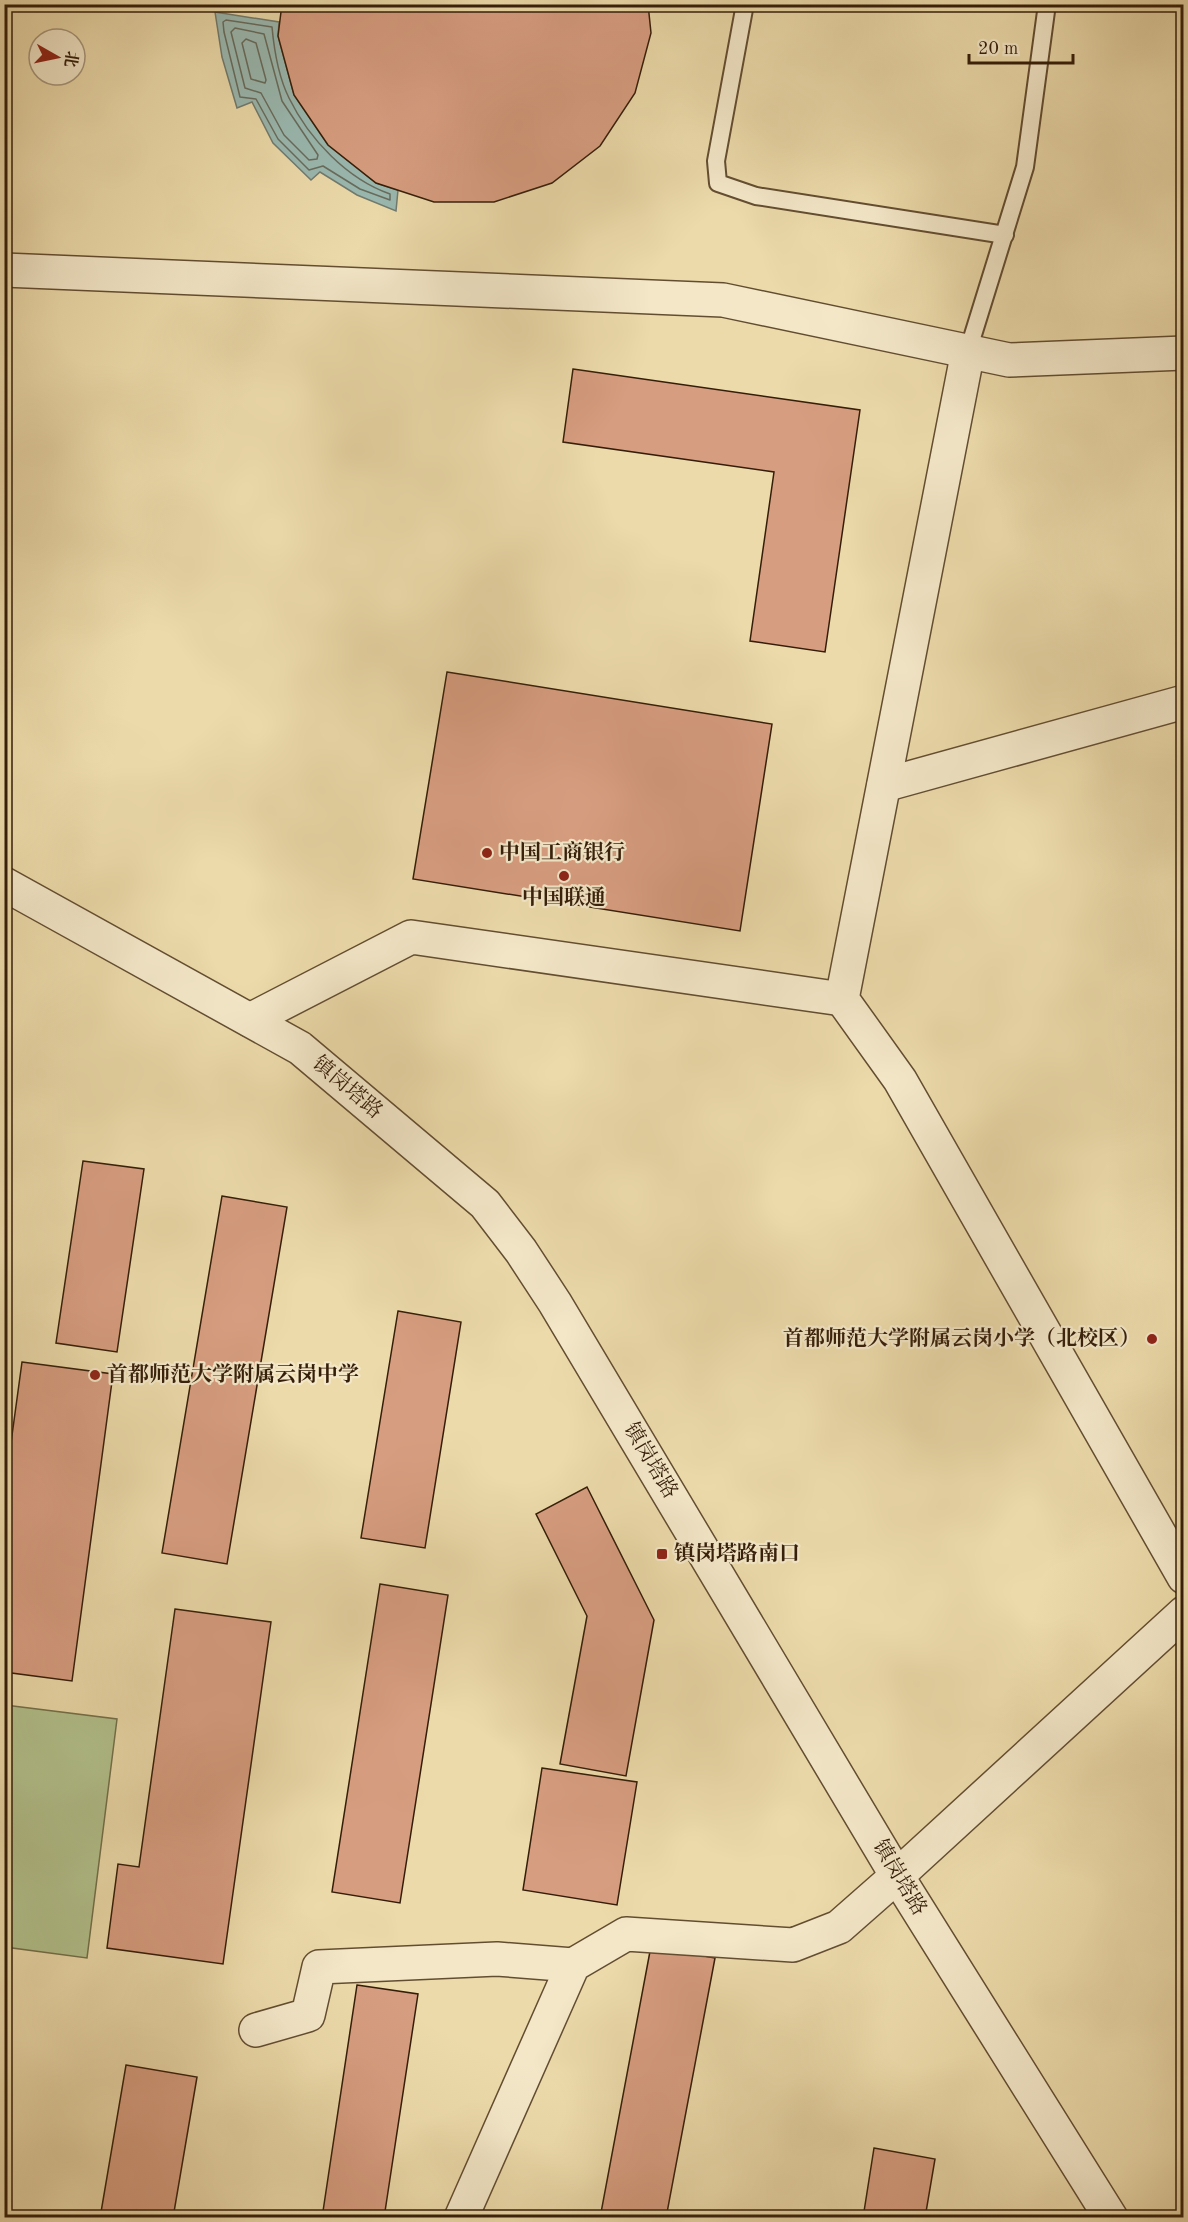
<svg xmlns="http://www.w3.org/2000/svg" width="1188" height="2222" font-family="'Old Standard TT','Noto Serif SC',serif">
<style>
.green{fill:#b2c18c;stroke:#74704a;stroke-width:1.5}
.water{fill:#9ab9b1;stroke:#727b6e;stroke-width:1.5}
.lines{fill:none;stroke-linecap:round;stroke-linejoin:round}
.shore{stroke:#686c5d;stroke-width:1.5}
.building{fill:#d79d80;stroke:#351e09;stroke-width:1.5}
.service-casing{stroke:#634d31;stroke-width:20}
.minor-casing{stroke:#634d31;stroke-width:36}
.tertiary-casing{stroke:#634d31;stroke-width:36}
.service{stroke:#f3e7c8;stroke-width:16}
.minor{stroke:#f3e7c8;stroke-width:33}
.tertiary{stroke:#f3e7c8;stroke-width:33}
.poi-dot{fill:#8f2418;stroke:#f3e7c8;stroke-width:2}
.labels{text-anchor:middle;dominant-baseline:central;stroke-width:4.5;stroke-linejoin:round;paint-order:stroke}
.poi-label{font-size:21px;font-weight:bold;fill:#351e09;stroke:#f3e7c8;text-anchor:start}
.street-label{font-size:21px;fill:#351e09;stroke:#f3e7c8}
</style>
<rect width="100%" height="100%" fill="#ecdaaa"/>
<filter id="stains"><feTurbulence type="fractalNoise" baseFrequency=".00333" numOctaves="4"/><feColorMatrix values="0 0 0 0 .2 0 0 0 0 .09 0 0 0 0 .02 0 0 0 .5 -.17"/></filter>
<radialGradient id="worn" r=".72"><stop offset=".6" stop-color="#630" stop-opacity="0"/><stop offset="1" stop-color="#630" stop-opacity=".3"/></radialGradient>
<polygon class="green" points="5,1705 117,1719 87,1958 5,1947"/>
<polygon class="water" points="215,12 279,22 278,36 294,95 328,145 376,183 398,190 396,211 357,195 320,172 311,180 273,143 252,102 237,108 222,57"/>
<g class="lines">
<g class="shore">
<path d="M226,20L272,27C274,49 279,78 289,98C309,139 347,179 390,194V200L360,189L323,166L309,170L278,139L256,99L240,97L224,32L223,22Z"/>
<polygon points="235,28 264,34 282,101 318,155 317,159 309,160 284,135 261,93 245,88 231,32"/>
<polygon points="246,39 256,43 266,80 265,83 251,79 242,43"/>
</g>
</g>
<g class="building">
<polygon points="282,4 648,4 651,33 635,93 600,146 552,183 494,202 434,202 376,183 328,145 294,95 278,36"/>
<polygon points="573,369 860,410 825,652 750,641 774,472 563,442"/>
<polygon points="447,672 772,724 740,931 413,879"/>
<polygon points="83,1161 144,1169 117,1352 56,1343"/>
<polygon points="222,1196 287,1207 227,1564 162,1553"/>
<polygon points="398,1311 461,1322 425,1548 361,1538"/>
<polygon points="22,1362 113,1374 72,1681 4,1672 4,1494"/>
<polygon points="587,1487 654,1620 626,1776 560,1764 587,1616 536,1514"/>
<polygon points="380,1584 448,1595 400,1903 332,1892"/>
<polygon points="175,1609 271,1622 223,1964 107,1948 118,1864 139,1867"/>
<polygon points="542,1768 637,1782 617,1905 523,1890"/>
<polygon points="651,1946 715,1958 666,2218 600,2218"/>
<polygon points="357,1985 418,1994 384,2218 322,2218"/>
<polygon points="126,2065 197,2077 173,2218 100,2218"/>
<polygon points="874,2148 935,2159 925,2218 863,2218"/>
</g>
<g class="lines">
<defs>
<g id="service">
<polyline points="745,4 716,161 718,183 756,196 1005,235"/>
<polyline points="968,351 1025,167 1047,4"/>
</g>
<g id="minor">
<polyline points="4,270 723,300 1009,360 1184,353"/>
<polyline points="968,351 842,999 900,1080 1184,1577"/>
<polyline points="884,785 1184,702"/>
<polyline points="250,1020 411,937 842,999"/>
<polyline points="256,2030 308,2015 319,1967 497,1959 573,1965"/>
<polyline points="461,2218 573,1965 626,1934 793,1945 839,1927 897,1876 1184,1613"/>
</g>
<polyline id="tertiary" points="4,884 300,1048 485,1204 521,1251 555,1303 897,1876 1111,2218"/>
</defs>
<use href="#service" class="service-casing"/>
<use href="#minor" class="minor-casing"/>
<use href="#tertiary" class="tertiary-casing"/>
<use href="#service" class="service"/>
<use href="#minor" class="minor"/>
<use href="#tertiary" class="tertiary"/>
</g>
<g class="poi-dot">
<circle cx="487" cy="853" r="6"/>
<circle cx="564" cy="876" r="6"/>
<circle cx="1152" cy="1339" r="6"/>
<circle cx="95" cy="1375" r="6"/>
<rect x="656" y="1548" width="12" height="12" rx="3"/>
</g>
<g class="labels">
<g class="poi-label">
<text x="499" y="853">中国工商银行</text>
<text x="564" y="898" text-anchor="middle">中国联通</text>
<text x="1140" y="1339" text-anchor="end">首都师范大学附属云岗小学（北校区）</text>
<text x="107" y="1375">首都师范大学附属云岗中学</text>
<text x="674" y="1554">镇岗塔路南口</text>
</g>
<g class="street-label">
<text transform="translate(347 1088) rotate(40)">镇岗塔路</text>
<text transform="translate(650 1461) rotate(59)">镇岗塔路</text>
<text transform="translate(899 1878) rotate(59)">镇岗塔路</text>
</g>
</g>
<rect width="1188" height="2222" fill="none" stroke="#ecdaaa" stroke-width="24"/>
<rect x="6" y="6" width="1176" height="2210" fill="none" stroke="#351e09" stroke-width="3"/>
<rect x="12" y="12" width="1164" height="2198" fill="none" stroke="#351e09" stroke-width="1.5"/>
<g transform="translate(57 57) rotate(99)"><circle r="28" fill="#f3e7c8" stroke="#a7977c" stroke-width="1.5"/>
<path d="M0-4.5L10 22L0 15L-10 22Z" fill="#8f2418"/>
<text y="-9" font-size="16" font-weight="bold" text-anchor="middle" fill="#351e09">北</text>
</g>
<path d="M969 54v9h104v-9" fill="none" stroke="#351e09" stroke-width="3"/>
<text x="978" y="54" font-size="18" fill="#351e09" stroke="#f3e7c8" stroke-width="4.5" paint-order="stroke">20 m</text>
<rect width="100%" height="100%" filter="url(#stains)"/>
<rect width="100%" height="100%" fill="url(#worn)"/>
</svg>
